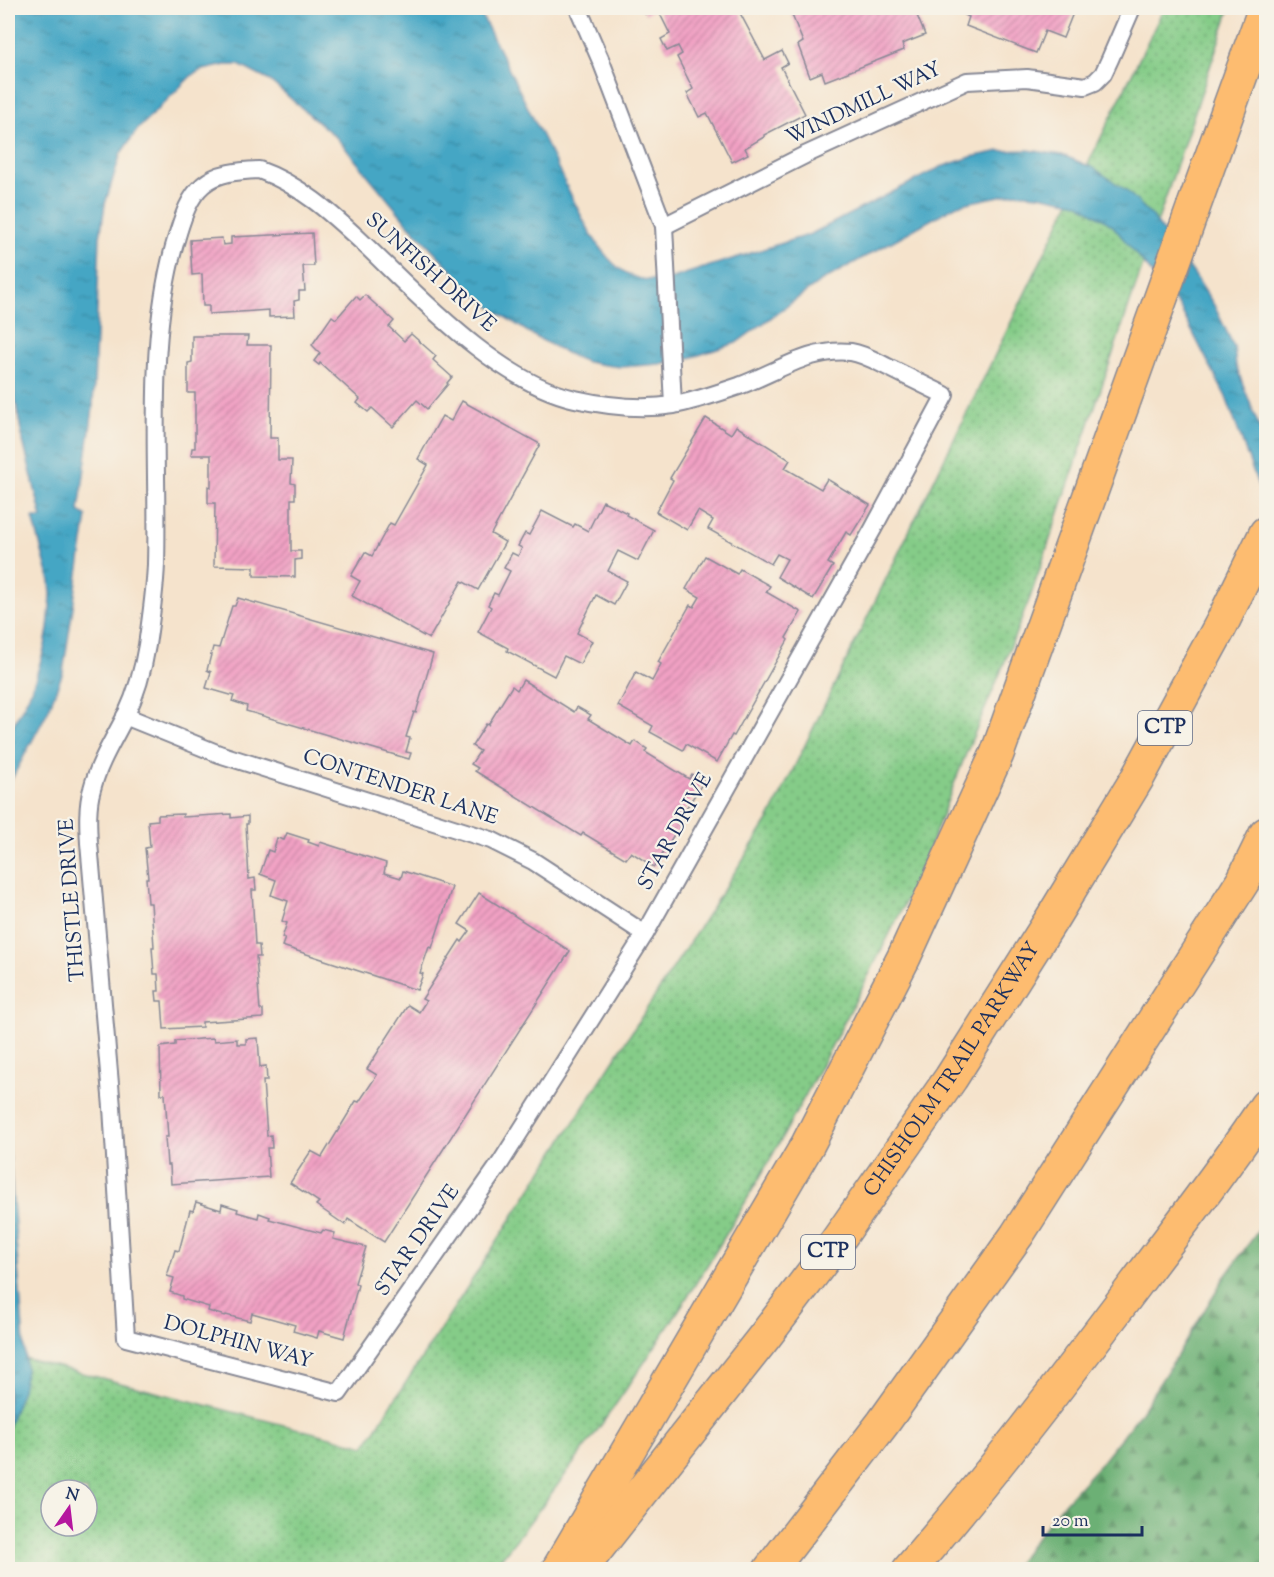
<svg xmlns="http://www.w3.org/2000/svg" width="1274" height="1577" font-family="'Sorts Mill Goudy',serif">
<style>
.grass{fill:url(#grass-dots);stroke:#507e73;stroke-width:1.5;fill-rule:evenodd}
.forest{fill:url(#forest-firs);stroke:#447069;stroke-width:1.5}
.water{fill:url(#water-ripples);stroke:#306a91;stroke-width:1.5}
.building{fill:url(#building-hatch)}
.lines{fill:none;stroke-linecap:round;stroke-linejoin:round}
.service-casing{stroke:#888995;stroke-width:20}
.motorway-casing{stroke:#888995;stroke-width:36}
.service{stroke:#fff;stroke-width:16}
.motorway{stroke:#fdbc70;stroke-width:33}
.labels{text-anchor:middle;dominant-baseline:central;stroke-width:4.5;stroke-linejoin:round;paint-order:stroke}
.shield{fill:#f7f3e8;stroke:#5d6a87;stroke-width:1.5}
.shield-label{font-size:20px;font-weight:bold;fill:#1b2f5e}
.street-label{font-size:21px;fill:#1b2f5e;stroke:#f7f3e8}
</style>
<defs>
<pattern id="grass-dots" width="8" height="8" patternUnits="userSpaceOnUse" patternTransform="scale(1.5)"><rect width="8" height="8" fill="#85cc88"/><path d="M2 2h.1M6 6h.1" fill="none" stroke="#6ca672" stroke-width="1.8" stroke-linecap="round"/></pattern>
<pattern id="forest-firs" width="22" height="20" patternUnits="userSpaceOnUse" patternTransform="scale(1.5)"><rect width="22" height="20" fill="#6cb074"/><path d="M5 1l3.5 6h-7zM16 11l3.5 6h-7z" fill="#589062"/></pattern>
<pattern id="water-ripples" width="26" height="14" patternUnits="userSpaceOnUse" patternTransform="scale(1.5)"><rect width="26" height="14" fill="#44a6c4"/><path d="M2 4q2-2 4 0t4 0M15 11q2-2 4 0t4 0" fill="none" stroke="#3888a2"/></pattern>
<pattern id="building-hatch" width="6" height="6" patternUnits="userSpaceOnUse" patternTransform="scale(1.5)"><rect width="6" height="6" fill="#f2a1c4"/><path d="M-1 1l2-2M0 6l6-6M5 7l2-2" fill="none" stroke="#c384a2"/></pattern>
</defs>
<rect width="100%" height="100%" fill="#f7f3e8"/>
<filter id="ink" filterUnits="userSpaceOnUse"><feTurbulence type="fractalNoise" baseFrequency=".0167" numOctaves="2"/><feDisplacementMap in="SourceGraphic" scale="12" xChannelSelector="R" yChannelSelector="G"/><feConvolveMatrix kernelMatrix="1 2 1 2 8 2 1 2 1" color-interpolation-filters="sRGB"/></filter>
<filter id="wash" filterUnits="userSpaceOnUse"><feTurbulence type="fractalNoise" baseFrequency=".008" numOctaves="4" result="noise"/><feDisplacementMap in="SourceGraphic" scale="24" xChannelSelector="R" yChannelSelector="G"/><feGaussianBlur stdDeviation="1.35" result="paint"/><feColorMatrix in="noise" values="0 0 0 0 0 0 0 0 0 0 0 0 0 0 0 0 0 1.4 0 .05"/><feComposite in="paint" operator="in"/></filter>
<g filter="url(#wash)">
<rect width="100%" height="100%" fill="#f5e3cc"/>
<path class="grass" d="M1164,8H1230L1030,598C1020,621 1012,644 1003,666C989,701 973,735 960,769C944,808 931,847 914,884C885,945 854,1004 822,1064C729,1242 618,1412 493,1569H8V1354L365,1446L769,819ZM51,1490H87V1526H51Z"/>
<polygon class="forest" points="1266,1220 1266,1569 1012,1569 1056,1512 1100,1464 1139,1415 1180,1351 1224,1278"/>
<g class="water">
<path d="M8,8H478C505,61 531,114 558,168C573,198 593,249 620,269C637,281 652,282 672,278L811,234L941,167L971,157L1000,151L1028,150L1062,155L1094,168L1127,191L1152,216L1194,274L1214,305L1234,347L1236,366L1266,445V507L1226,397L1179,306L1112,225L1078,203L1039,195L1014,193L957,205L820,282L736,343L683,360L660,364L621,367L605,365L587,362L572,356L536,337L494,310L473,292L409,225L337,138L270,81L239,65H225L199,71L191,76L138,129L121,153L105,204L100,237L93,408L79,511L87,516L63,672L48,711L8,786V735L29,695L36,677L45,646L48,629L51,595L50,581L33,518H42L22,437L8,355Z"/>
<polygon points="8,1136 26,1370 22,1390 8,1427"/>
</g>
<g id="blocks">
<g class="building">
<polygon points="642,8 751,8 740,13 765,60 782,51 788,63 781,67 805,114 764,135 764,137 745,148 748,154 732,162 707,113 699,117 687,93 693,89 677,57 682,54 678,46 667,51 661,39 670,34 657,8 645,14"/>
<polygon points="794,8 914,8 925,35 902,44 904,50 825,81 822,72 810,77 798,45 803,42 792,15 796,13"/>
<polygon points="955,8 1059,8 1073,13 1063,38 1045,31 1036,53 966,26 969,17 963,14 964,11"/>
<polygon points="312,233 314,266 303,266 305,291 299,291 299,300 294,301 295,316 269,317 269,310 209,314 209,306 203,306 202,274 192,275 190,240 222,238 223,245 231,244 231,237"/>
<polygon points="365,295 394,321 389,327 404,341 411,334 436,356 433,360 452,377 447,383 448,384 427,409 417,400 393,427 372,408 368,412 357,403 360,399 320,363 319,365 314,361 320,353 312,345 332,316 336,319 356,296 360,300"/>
<polygon points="192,336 248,336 247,345 271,345 270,438 278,438 278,460 292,460 291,483 295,484 295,499 291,499 291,551 301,551 301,559 295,560 295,577 254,576 254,567 214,566 215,503 208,503 208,486 211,487 211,455 191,455 192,448 195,448 195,393 188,393 188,363 192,362"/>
<polygon points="462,401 540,444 491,534 505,542 478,590 462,581 429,639 352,596 360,581 351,576 365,552 372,556 390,523 394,525 428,465 418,459 442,416 451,421"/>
<polygon points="706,418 731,434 736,426 790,460 785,468 821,489 827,479 870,505 851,535 846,532 828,563 833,566 813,599 777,577 787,559 777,554 771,564 708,529 713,520 698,511 687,530 656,512 673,480 670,478"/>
<polygon points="603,501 627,513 626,515 654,530 638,561 618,551 608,571 627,581 614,605 596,595 577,633 592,641 580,664 564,656 554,676 507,651 508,648 478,632 491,607 488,605 494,593 498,595 510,571 504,568 512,553 518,556 522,548 518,546 525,533 529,535 542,511 573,527 575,524 588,531"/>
<polygon points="705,556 737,574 740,569 770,586 766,592 801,612 786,638 788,640 734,736 732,735 717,762 686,744 683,750 650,732 653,726 618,706 636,672 652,681 661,664 658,662 690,605 694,607 700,597 686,589"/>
<polygon points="238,598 433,654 416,713 414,712 406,737 410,738 406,752 411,753 409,759 246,711 247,706 232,701 234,696 206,688 211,672 207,670 213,647 219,648 232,606 235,606"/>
<polygon points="523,680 574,712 577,707 591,715 588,719 632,746 635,741 647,749 645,752 689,779 692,774 704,781 681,816 686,819 677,834 675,833 654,867 631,852 626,859 583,833 581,836 475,771 478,768 471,764 480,751 472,746 486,724 488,725 512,686 517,690"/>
<polygon points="183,814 183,817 231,814 231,818 248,816 248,824 246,824 249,879 255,878 256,890 252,890 255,945 259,945 260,957 256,957 260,1010 263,1010 263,1018 202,1022 202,1027 164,1029 162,1001 157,1001 156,991 159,991 158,974 154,974 152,947 154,947 151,903 148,903 146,878 148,878 145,848 150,847 148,821 158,820 158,815"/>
<polygon points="287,833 309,840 308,842 319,846 320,842 386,863 384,873 401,878 403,871 452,887 432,948 429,947 420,973 423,974 417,990 282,946 285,938 282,938 287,923 282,921 288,901 271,895 276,880 260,874 268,850 273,852 277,838 284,840"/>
<polygon points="479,893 570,951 384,1242 348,1219 345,1225 316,1205 319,1202 290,1183 311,1151 322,1157 356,1101 359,1102 377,1075 367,1069 408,1005 419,1012 426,1001 422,999 460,940 462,942 470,931 459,924"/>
<polygon points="213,1038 214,1041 237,1039 237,1044 246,1044 246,1039 258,1038 260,1067 266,1066 267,1081 263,1081 267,1136 271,1135 272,1148 267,1148 269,1177 171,1184 170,1165 167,1165 165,1137 168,1137 165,1094 161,1094 160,1047 175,1045 175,1041"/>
<polygon points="196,1202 221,1210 222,1204 238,1209 237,1212 258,1218 259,1213 270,1217 269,1219 321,1233 323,1230 335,1233 333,1239 366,1247 355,1283 358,1285 344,1338 319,1331 317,1338 293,1331 295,1325 252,1313 250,1321 226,1315 225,1316 208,1311 209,1307 182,1299 182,1296 170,1292 174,1278 167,1276 175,1250 179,1251 190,1210 193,1211"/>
</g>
</g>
</g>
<g filter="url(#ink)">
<use href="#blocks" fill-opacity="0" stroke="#888995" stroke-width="1.5"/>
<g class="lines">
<defs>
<g id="service">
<polyline points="578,8 601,61 664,226 673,405"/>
<path d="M259,170C299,184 331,213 362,242C419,296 496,381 575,399C606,406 641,410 674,405C696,401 718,393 739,386C775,373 811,347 851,352C865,354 879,363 892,369C910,378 928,387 945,395L873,529L645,934L501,1162L339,1393L126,1338L112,1107L89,843C88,825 87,806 92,789C99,762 114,739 126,715C137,692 143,670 147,645C151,618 155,591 156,564C159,456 145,337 178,233C183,217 189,197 203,185C218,172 239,171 259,170Z"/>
<polyline points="664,226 805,155 967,81 1027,78 1085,86 1095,82 1103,74 1110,59 1132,8"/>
<polyline points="125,716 219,754 491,840 533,861 645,934"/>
</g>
<g id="motorway">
<polyline points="558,1570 808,1144 904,957 997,754 1265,8"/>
<path id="s1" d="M580,1570L765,1336L835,1244L951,1078L1053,917L1138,777L1221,625L1266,533"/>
<polyline points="770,1570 883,1423 1017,1235 1243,881 1266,834"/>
<path d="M909,1570C988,1479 1062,1382 1135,1285C1179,1226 1225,1168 1266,1106"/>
</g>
</defs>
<use href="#service" class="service-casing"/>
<use href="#motorway" class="motorway-casing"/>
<use href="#service" class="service"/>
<use href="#motorway" class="motorway"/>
</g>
</g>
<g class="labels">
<g class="shield">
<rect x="1138" y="711" width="54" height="34" rx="4.5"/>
<rect x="801" y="1235" width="54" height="34" rx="4.5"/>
</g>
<g class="shield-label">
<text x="1165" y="728">CTP</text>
<text x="828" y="1252">CTP</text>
</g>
<g class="street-label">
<text transform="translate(864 104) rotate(-25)">WINDMILL WAY</text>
<text transform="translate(430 273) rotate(42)">SUNFISH DRIVE</text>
<text transform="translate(400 788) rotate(18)">CONTENDER LANE</text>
<text transform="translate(676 832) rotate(-61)">STAR DRIVE</text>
<text transform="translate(73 900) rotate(-94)">THISTLE DRIVE</text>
<text stroke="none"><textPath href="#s1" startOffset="624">CHISHOLM TRAIL PARKWAY</textPath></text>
<text transform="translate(418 1241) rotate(-55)">STAR DRIVE</text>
<text transform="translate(238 1343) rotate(15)">DOLPHIN WAY</text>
</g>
</g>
<rect width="1274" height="1577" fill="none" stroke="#f7f3e8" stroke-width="30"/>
<g transform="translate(69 1508) rotate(14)"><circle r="28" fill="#f7f3e8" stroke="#9fa5b1" stroke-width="1.5"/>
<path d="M0-4.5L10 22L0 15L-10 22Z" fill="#b5179e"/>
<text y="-9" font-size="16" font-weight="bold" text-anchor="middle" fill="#1b2f5e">N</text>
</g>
<path d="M1043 1526v9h99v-9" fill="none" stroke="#1b2f5e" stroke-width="3"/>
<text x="1052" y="1526" font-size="18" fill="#1b2f5e" stroke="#f7f3e8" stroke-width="4.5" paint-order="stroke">20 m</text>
</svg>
